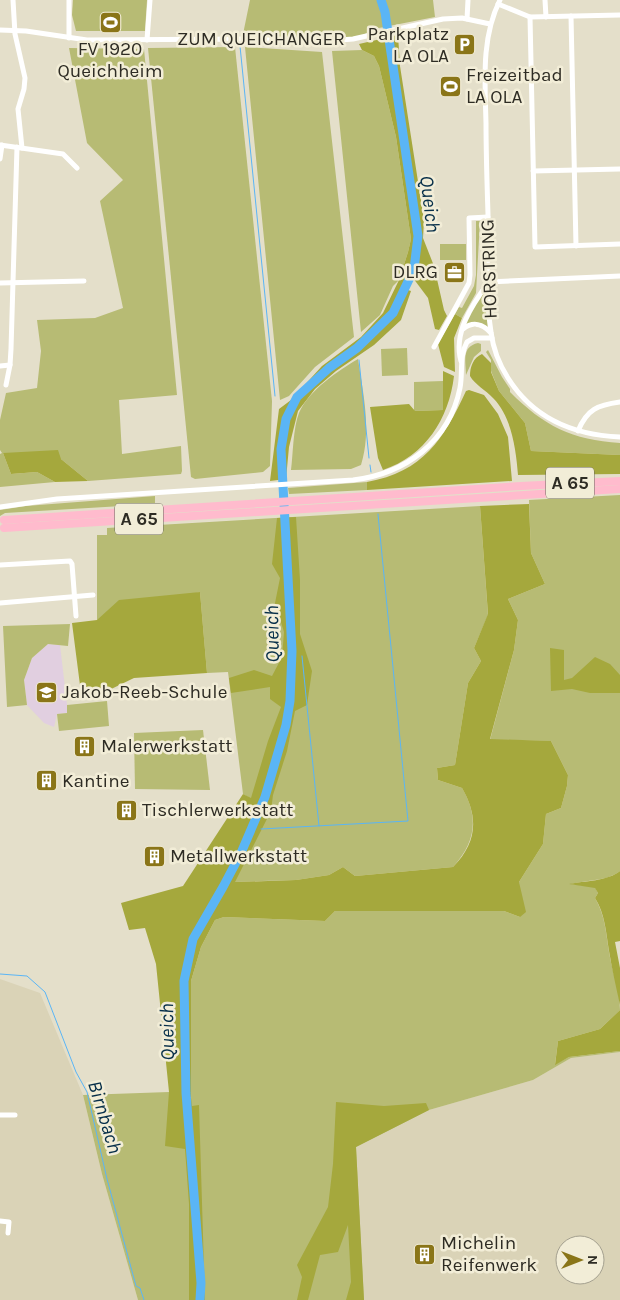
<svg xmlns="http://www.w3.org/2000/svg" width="620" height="1300" font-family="Karla,sans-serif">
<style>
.built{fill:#dad3b7;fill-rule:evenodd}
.education{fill:#e1cfe0}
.green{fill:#b7bb74}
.forest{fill:#a5a83d}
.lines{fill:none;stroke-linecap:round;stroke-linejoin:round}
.stream{stroke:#5ab5f6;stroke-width:1}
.river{stroke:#5ab5f6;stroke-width:9}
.minor{stroke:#fff;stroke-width:5}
.highway{stroke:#ffbbcd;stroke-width:8}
.labels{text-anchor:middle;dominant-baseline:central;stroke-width:5;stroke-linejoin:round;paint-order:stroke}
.shield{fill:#f2edd7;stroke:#69665a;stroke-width:1}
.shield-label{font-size:18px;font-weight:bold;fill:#2e2c24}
.poi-label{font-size:19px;fill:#2e2c24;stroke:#f2edd7;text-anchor:start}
.street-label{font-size:19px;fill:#2e2c24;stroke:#f2edd7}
.water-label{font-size:20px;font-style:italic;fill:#072f49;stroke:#f2edd7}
</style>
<rect width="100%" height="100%" fill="#e4dfca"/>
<g class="built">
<polygon points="0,979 40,993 83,1095 102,1174 138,1300 0,1300"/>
<path d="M620,1052V1300H364L356,1147L429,1110L533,1080L571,1058ZM565,1245H595V1275H565Z"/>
</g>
<polygon class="education" points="48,644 60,645 68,713 57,714 54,727 44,723 27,705 24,680 32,658"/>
<g class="green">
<polygon points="73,0 147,0 145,31 76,31 72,15"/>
<polygon points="250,0 433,0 435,17 379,28 353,39 242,39"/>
<polygon points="235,47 272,401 270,466 263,472 195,479 191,477 148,48"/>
<polygon points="245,47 322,52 354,337 315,367 289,396 280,400"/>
<polygon points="69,48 144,49 177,395 119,400 122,454 181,446 182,471 181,474 88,481 61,459 3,453 11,474 37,472 55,482 0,487 0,454 2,453 0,450 0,420 6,393 37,388 41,351 37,320 95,318 123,308 100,201 123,180 87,143"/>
<polygon points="362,50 374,56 379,66 396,137 411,239 408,252 399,280 393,286 380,315 361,332 332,51"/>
<polygon points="476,221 480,221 476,293 462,318 455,314 459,307 462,308 474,286 476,275"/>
<rect x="440" y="244" width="26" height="16"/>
<polygon points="488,282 491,333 485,327 466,327 466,319"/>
<path d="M478,343L481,344V351L474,357L466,375C466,361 461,347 478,343Z"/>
<polygon points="407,348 408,375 382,376 381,349"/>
<path d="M488,350L502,377L510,389V392C544,426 572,440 620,443V455L531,451L525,423L499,391L491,371V360L486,352Z"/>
<path d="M358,359C363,393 372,431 361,465L351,469L291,470C293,454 293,428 299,413C309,390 338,371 358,359Z"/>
<polygon points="443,381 443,410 414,411 414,382"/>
<polygon points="367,482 367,490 289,494 288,488"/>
<path d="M620,495V871C608,881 586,880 571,884L595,887L598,893L595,898C605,915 606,933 609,952C612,971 620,991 620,1010L600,1029L558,1041L555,1064L569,1057L620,1051V1052L571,1058L533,1080L429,1110L356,1147L364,1300H138L102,1174L83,1095L169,1092L191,1097V981L201,947L215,920L224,917L325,921L335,911H504L520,917L519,882L543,844L546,814L561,808L567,786L568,775L551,741L490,740L514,650L518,620L508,599L545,584L531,553L529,500Z"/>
<polygon points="155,496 155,504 5,513 0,516 0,510 26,506"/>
<path d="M480,506L488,615L474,648L481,661L468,683L455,765L437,768L438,780L462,788C479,817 476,842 453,867L355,876L343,867L329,875L296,880L234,882L270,811L243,794L228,672L207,673L200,592L97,620V535H107V528Z"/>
<polygon points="70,624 68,646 48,644 32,658 24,680 27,705 7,707 3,626"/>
<polygon points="107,701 109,726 59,731 57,714 67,713 67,705"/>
<polygon points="203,730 210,790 135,789 134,733"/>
</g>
<g class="forest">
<polygon points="398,35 400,66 424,220 423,238 434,266 444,310 447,316 439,330 435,329 428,298 413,278 411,278 405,289 411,291 401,320 374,345 336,371 315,389 298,411 289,447 286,479 270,481 279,409 291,400 322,366 361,337 383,313 399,280 408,252 411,239 396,137 379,66 374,56 362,50 359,44"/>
<polygon points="455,314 462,318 454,338 455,372 444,367 438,344"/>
<path d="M482,354L491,363V372L499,391L525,423L531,451L620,455V474L518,475C516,450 512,417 493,398C486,390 475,385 470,376C470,367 473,358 482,354Z"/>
<path d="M443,371L454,376C449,419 425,456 383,470L378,458L370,407L409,404L415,411L443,410Z"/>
<path d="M469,390L484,395L498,414L508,437L512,481L367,490V482C423,472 444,439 466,391Z"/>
<polygon points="58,450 61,459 88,481 55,482 37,472 11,474 3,453"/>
<path d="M529,504L531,553L545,584L508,599L518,620L514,650L490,739L551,741L568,775L567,786L561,808L546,814L543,844L519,882L526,912L520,917L504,911H335L325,921L224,917L215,920L201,947L191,981V1097H189L191,1098L192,1106L199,1105L205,1300H189V1204L185,1149L165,1146L169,1092L156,964L145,928L129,930L121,903L183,886L243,794L251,798L268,741L281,707L270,699V687L231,693L229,678L254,670L272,676L282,657L284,632L275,603L280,578L272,564L277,518L296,517L300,580V634L312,671L307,705L295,711L287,751L273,795L271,811L235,882L296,880L329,875L343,867L355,876L453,867C477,843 479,817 462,788L438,780L437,768L455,765L468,683L481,661L474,648L488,614L480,506Z"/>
<polygon points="200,592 207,673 134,678 105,692 81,693 72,623 97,620 119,600"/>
<polygon points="550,648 564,650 564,680 572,678 595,657 610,664 620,675 620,693 590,693 572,689 551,691"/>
<path d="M620,871V941L615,942L620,968V1005C616,987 612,969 609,951C606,932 605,914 595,898L598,893L595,888L569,884C584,881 608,881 620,871Z"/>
<polygon points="620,1010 620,1051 569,1057 555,1065 558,1041 600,1029"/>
<polygon points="336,1102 384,1106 426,1103 429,1110 356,1147 364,1300 346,1300 351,1282 348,1225 338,1252 320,1255 308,1300 297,1300 302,1277 297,1265 328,1207 333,1164"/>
</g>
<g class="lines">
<g class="stream">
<polyline points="240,46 275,396"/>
<polyline points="359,360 369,458"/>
<polyline points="370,465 371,472"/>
<polyline points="302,656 319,826"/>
<polyline points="251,829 253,829"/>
<polyline points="261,829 408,821 378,514"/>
<polyline points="0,974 27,976 45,992 76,1072 87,1092 107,1179 136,1286 140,1288 144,1300"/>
</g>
<polyline class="river" points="200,1300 201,1283 186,1093 184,981 193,939 223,887 241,853 265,797 286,725 290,701 292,651 281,449 286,419 297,397 329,368 357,348 393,313 414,269 418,236 385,12 381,0"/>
<g class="minor">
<polyline points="13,0 15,34 25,78 24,89 18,109 22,148"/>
<polyline points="69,0 69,38"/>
<path d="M500,0C481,38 485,81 486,123C486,153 487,184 488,214C488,253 485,293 491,332C493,348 499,364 508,378C533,418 574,435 620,437"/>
<polyline points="545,0 546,17"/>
<polyline points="498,4 530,17 620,15"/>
<polyline points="571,16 576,246"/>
<polyline points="530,17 535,247 620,244"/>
<polyline points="467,19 468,0"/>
<polyline points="0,30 26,31 87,40 242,39 328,41 353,39 443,19 462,18 490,24"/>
<polyline points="147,40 150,0"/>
<polyline points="0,145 63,154 77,168"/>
<polyline points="0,159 2,145"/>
<polyline points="533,171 620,169"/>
<polyline points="488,282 620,276"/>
<polyline points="0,283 84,281"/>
<path d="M463,329C473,321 483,324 491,333"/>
<polyline points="434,347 469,283 470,275 469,218 488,217"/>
<path d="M461,361C453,333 472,305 488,283"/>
<polyline points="0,366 10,365 11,349 17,147"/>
<polyline points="6,385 10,365"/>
<path d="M578,431C587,409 598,405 620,402"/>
<path d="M0,507L57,499L353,480C405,474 449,442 460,388C463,373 459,356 467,342L474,338H492"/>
<polyline points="0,565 70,561 72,564 76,616"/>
<polyline points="0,603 93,595"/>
<polyline points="0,1115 15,1115"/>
<polyline points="0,1221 9,1222 8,1233"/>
</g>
<g class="highway">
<polyline points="4,520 521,486 620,481"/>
<polyline points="4,528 620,489"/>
</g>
</g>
<defs>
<symbol id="stadium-square" viewBox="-11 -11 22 22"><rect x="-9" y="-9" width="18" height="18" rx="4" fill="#8a7518" stroke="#f2edd7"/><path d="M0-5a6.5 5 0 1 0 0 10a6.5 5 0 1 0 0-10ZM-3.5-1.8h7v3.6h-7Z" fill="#fff"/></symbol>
<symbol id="parking-square" viewBox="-11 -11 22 22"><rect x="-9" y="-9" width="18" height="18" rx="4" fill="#8a7518" stroke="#f2edd7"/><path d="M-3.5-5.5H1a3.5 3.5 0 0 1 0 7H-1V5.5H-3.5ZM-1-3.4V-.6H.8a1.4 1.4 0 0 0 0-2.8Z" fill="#fff"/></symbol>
<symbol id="office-square" viewBox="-11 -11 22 22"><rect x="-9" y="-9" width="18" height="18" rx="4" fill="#8a7518" stroke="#f2edd7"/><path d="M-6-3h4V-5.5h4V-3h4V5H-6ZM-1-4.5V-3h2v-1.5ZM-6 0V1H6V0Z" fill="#fff"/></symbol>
<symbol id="school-square" viewBox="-11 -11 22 22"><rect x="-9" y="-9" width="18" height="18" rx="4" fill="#8a7518" stroke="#f2edd7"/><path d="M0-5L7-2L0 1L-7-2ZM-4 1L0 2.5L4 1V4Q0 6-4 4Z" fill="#fff"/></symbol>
<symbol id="building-square" viewBox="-11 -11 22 22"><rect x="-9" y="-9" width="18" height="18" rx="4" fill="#8a7518" stroke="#f2edd7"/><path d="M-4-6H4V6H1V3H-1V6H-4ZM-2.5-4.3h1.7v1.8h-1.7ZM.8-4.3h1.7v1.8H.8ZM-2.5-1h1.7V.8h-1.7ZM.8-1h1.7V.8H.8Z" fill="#fff"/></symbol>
</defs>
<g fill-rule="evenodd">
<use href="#stadium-square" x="98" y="10" width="25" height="25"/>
<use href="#parking-square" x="452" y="32" width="25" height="25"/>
<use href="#stadium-square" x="438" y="74" width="25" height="25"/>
<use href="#office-square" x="442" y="260" width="25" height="25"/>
<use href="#school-square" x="34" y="680" width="25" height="25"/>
<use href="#building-square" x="72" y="734" width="25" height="25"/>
<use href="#building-square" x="34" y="768" width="25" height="25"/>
<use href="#building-square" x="114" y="798" width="25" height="25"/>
<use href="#building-square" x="142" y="844" width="25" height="25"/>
<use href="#building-square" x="412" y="1242" width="25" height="25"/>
</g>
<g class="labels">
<g class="shield">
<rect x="546" y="467.5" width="48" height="31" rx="4"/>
<rect x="115" y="503.5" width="48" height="31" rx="4"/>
</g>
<g class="shield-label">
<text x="570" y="483">A 65</text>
<text x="139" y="519">A 65</text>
</g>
<g class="poi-label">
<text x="449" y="34" text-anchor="end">Parkplatz<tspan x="449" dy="22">LA OLA</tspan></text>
<text x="110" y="49" text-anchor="middle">FV 1920<tspan x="110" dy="22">Queichheim</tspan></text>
<text x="466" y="75">Freizeitbad<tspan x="466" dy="22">LA OLA</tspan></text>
<text x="438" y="272" text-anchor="end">DLRG</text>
<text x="62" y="692">Jakob-Reeb-Schule</text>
<text x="101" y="746">Malerwerkstatt</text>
<text x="62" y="781">Kantine</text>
<text x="142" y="810">Tischlerwerkstatt</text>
<text x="170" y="856">Metallwerkstatt</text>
<text x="441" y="1243">Michelin<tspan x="441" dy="22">Reifenwerk</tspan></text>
</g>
<g class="street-label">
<text x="261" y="39">ZUM QUEICHANGER</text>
<text transform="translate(489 269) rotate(-92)">HORSTRING</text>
</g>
<g class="water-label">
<text transform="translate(430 204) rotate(83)">Queich</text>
<text transform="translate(272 634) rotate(-91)">Queich</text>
<text transform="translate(167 1032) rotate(-91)">Queich</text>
<text transform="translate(105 1117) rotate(73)">Birnbach</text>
</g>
</g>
<g transform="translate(580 1260) rotate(90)"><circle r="24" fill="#f2edd7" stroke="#a4a08f"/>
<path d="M0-4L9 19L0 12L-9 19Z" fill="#8a7518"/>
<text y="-8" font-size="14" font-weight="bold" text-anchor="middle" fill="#2e2c24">N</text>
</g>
</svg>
